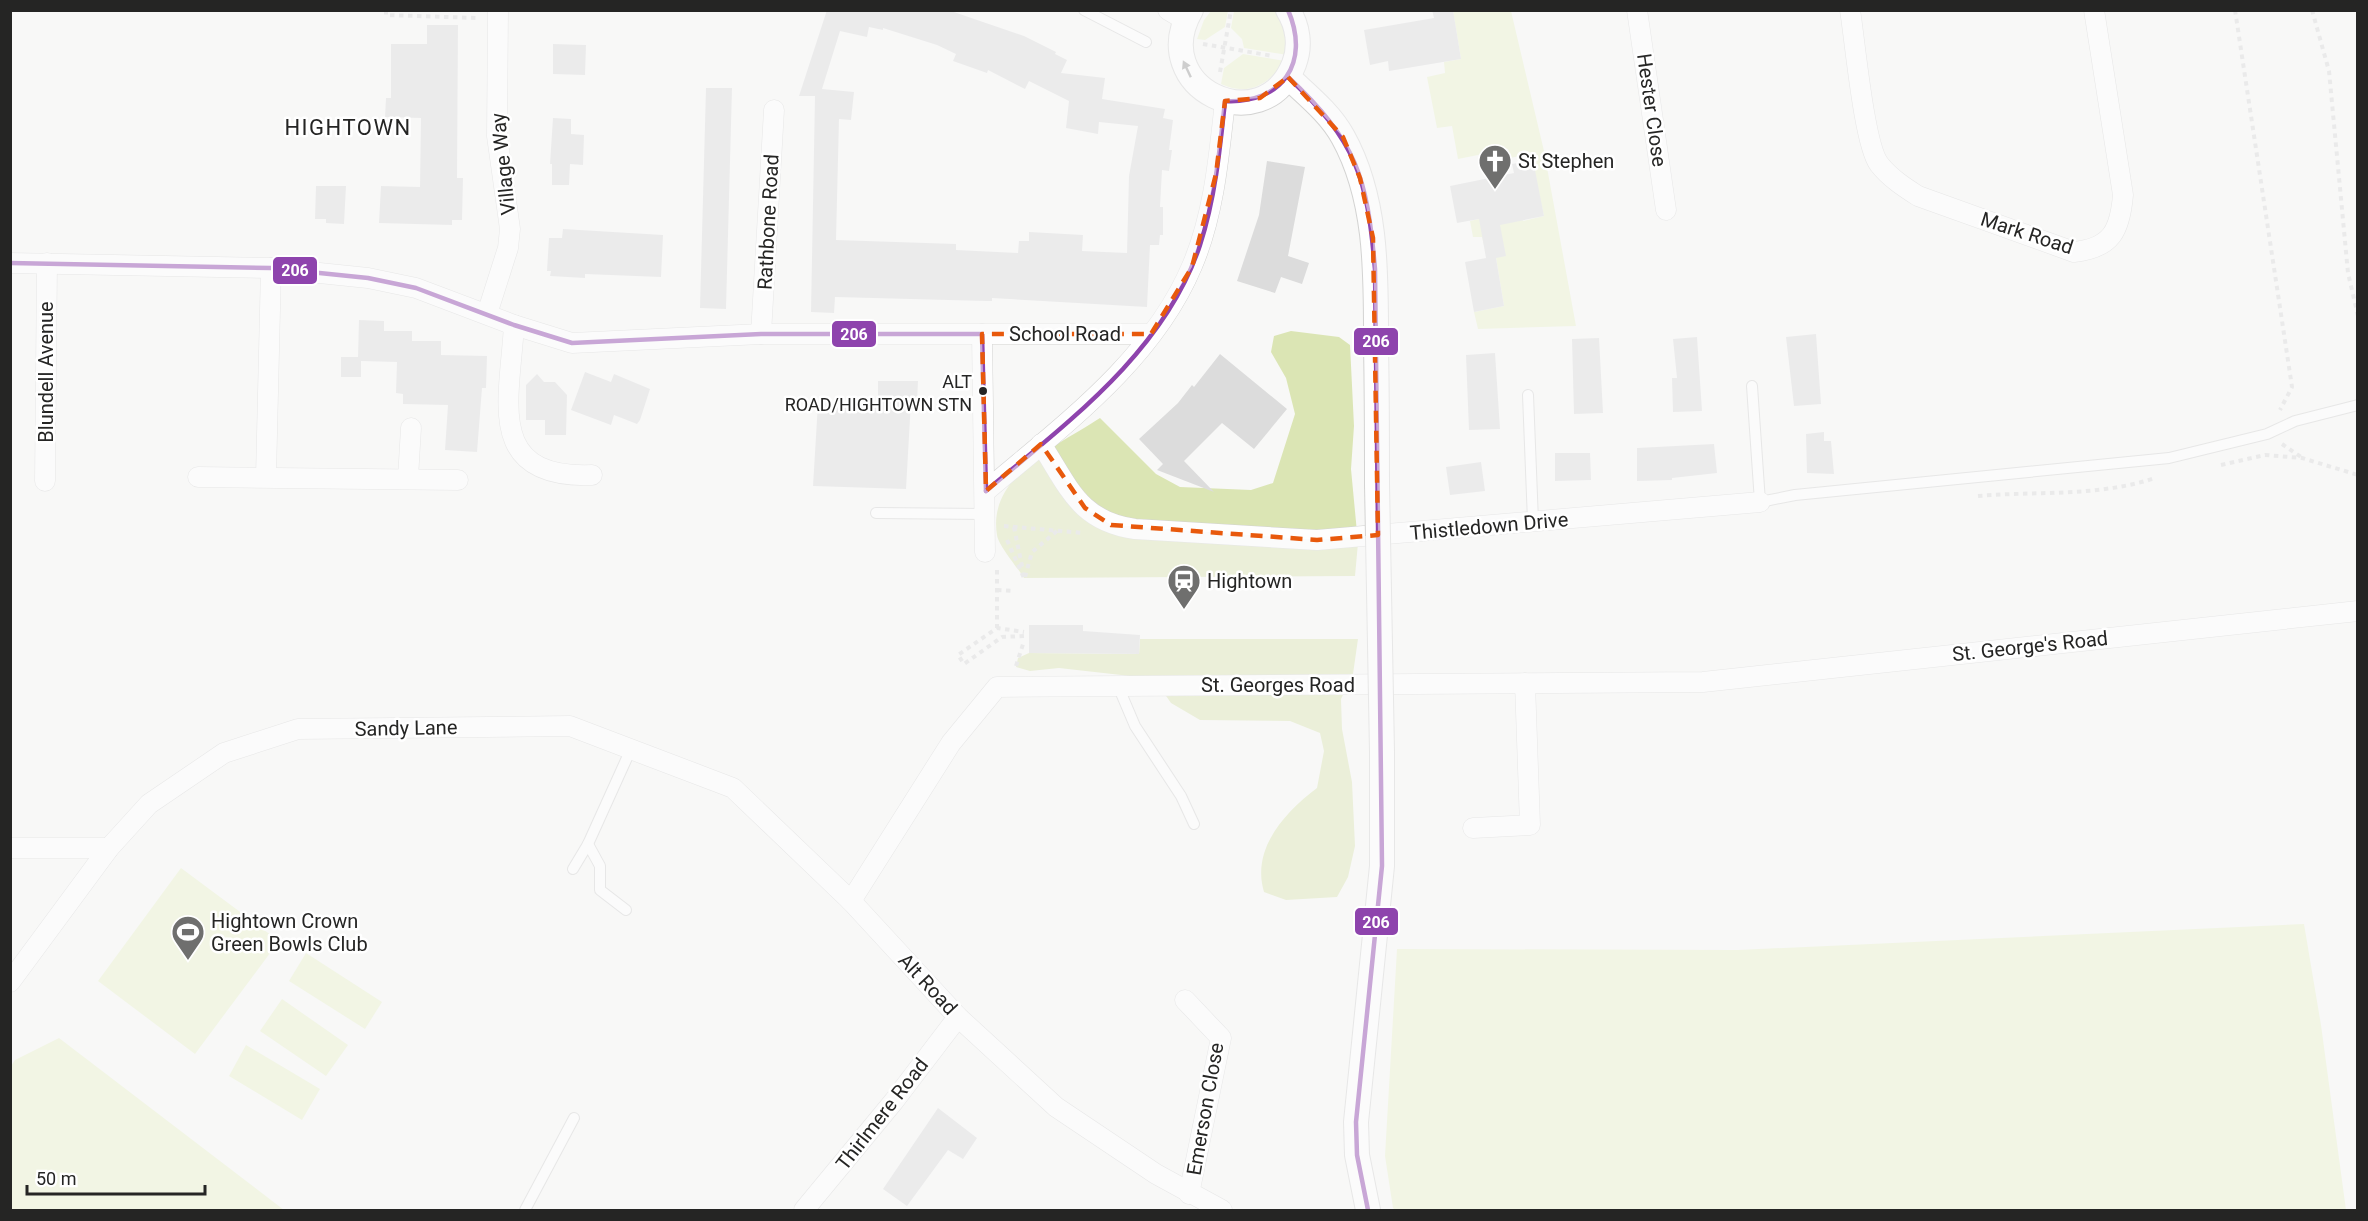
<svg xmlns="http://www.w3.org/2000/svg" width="2368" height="1221" font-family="Roboto,sans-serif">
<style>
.green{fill:#eaf2cd}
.forest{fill:#dbe5b4}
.building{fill:#dcdcdc;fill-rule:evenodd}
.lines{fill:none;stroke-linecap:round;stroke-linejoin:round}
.service-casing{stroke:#d3d3d2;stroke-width:12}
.minor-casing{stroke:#d3d3d2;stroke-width:21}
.tertiary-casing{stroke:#d3d3d2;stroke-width:26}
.path{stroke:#dadada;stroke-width:4;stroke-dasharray:4.5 4.5;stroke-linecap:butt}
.service{stroke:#fefefe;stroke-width:10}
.minor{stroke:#fefefe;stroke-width:20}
.tertiary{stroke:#fefefe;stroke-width:24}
.tertiary-bridge-casing{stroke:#d3d3d2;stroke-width:26;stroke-linecap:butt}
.tertiary-bridge{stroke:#fefefe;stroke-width:24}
.bus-1-casing{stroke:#fff;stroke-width:9}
.bus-1{stroke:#8e44ad;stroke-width:4.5}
.oneway{fill:#9c9c9c}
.marked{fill:none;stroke:#e8590c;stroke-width:4.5;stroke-dasharray:12 8;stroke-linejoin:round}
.bus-dot{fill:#252524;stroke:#fff;stroke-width:2}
.labels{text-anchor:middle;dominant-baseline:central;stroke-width:5;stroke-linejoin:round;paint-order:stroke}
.bus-label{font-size:18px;fill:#252524;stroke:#fff;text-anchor:end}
.street-label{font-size:20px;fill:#252524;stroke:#fff}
.poi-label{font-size:20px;fill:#252524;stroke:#fff;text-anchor:start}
.quarter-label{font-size:22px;letter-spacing:1.5px;fill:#252524;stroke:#fff}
.line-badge{stroke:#fff;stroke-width:2}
.badge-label{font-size:16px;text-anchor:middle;font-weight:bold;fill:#fff}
</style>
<rect width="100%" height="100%" fill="#f8f8f7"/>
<g class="green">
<polygon points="1211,11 1228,11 1225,27 1205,40 1197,39 1204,20"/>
<polygon points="1234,11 1275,11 1285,24 1288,55 1244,48 1242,39 1231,28"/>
<polygon points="1453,11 1511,11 1544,151 1576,326 1478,329 1474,312 1504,306 1496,258 1485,249 1482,237 1473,237 1470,221 1520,210 1523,221 1544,216 1530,154 1510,158 1508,149 1458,159 1452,126 1437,128 1427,77 1445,73 1444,62 1461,59"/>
<path d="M1243,54L1285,61C1269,84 1249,97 1221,84L1224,68Z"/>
<polygon points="181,868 279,941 195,1054 98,981"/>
<polygon points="2304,924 2321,1025 2346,1210 1395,1210 1393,1208 1385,1156 1397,949 1738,950"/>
<polygon points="306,953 382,1002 365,1029 289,981"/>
<polygon points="282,999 348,1045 326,1076 260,1031"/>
<polygon points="59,1038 284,1210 11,1210 11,1066 15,1060"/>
<polygon points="246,1045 320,1089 302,1120 229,1076"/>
</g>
<g class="forest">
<path d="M1291,331L1339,337L1350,345L1354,426L1351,469L1358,543L1355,576L1024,578C1018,568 998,545 997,535C987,475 1059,445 1100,418L1156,474L1180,487L1251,490L1273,483L1295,414L1286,378L1271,352L1274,336Z"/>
<path d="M1140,639H1358L1353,674L1341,699L1342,729L1352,782L1355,846L1348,877L1337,897L1286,900L1264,892C1251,849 1285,812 1317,788L1324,751L1320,733L1290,721L1200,720L1171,703L1159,686L1139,677L1059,668L1030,671L1016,667L1018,658L1029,653L1139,654Z"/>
</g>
<g class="building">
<path d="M827,10H948L1024,36L1056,52L1055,54L1067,60L1061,73L1105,78L1102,99L1165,109L1163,118L1173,120L1169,150H1172L1169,171L1162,170L1160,207H1163V235H1160L1159,245H1150L1147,307L992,298V301H986L835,297L834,313L811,312L815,96H799ZM869,27L883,30V28L937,45L956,54L953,61L987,73L988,70L1025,89L1029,81L1069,101L1066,128L1098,134L1099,122L1138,126L1129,176L1127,253L1082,251L1083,235L1029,232V241H1019L1018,253L956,250V244L836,240L839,119L851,120L854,92L822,89L840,31L867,37Z"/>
<polygon points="1432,10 1453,10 1461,59 1389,71 1388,61 1370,65 1364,30 1434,18"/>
<polygon points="427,25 458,25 457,178 463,178 462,220 452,220 452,225 379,223 381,186 420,187 421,118 385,117 386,98 391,98 391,44 427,44"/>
<polygon points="553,44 586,45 585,75 553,74"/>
<polygon points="706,88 732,88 726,309 700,308"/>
<polygon points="553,118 571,119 571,134 584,135 583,165 570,164 569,185 552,185 552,164 550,164"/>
<polygon points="1533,160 1544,216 1500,225 1506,256 1496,258 1504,306 1474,312 1465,262 1486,258 1479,219 1457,223 1450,186 1514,173 1512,164"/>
<polygon points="1267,161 1305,167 1288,256 1309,263 1302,284 1281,277 1275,293 1237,281 1259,215"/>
<polygon points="316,186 346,186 344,224 326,223 326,219 315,219"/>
<polygon points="563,229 663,235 661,277 585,274 585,278 550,276 551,271 547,271 549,238 562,238"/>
<polygon points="359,320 384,321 384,331 412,331 412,341 441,341 441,355 487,356 486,388 482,388 477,452 445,450 448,405 403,404 403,394 396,393 397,362 361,361 361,377 341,377 341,357 358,357"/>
<polygon points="1816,334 1821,404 1794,406 1786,337"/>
<polygon points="1697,337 1702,411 1673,412 1672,378 1677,378 1673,339"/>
<polygon points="1599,338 1603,413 1574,414 1572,339"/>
<polygon points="1495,353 1500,429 1469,430 1466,355"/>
<polygon points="1220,354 1287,409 1254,449 1222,423 1184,461 1214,492 1157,470 1163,464 1139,439 1178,403 1192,385 1194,387"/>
<polygon points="585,372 611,382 614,374 650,389 640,420 637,424 614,415 611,425 571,410"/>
<polygon points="537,374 544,382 555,382 567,395 566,435 545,435 545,420 526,420 526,385"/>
<polygon points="878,381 918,381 917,402 911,401 906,489 813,486 818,403 878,405"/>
<polygon points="1824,432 1824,441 1831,441 1834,474 1807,473 1806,434"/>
<polygon points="1714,444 1717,473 1672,478 1672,480 1637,481 1637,448"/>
<polygon points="1555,453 1590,453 1591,480 1555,481"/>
<polygon points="1481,462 1485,491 1450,495 1446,467"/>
<polygon points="1029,625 1083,625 1083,631 1140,635 1139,654 1029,653"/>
<polygon points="938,1108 977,1138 963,1159 948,1150 907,1206 883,1189"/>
</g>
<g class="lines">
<defs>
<g id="service">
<polyline points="1084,10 1146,42"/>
<polyline points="1752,386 1760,502 1795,495 2169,458 2267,434 2295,421 2358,405"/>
<polyline points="1528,395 1533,521"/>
<polyline points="876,513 985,514"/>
<polyline points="1118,686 1135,726 1181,796 1194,824"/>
<polyline points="588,844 600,866 600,890 626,910"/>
<polyline points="573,869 588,844 631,749"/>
<polyline points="525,1210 574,1118"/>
</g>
<g id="minor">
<polyline points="1168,10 1185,20"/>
<polyline points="1637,10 1666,210"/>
<path d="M1850,10C1855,41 1864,144 1879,164C1890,178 1904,187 1918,196L2074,252C2112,248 2120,230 2123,195L2094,10"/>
<polyline points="10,263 271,268 368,278 416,288 514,325 572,343 761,334 1151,334"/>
<polyline points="487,314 508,248 510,229 497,136 498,10"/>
<path d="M514,325C510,399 484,479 592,475"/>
<polyline points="761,334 774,110"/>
<polyline points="982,334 985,552"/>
<path d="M1041,444C1069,487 1079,521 1135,529L1317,540L1760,502"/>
<polyline points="266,476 271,268"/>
<polyline points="198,477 458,480"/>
<polyline points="408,478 411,428"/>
<polyline points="45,481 47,263"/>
<path d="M986,491C1062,426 1152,361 1192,266C1214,215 1219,156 1225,101"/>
<polyline points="1473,828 1530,825 1525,683"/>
<polyline points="10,848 109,848"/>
<polyline points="851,901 951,743 997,687 1703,682 2358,611"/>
<polyline points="10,982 109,848 149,804 224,753 298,729 570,726 733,788 851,901 958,1017 1056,1107 1156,1174 1222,1210"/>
<polyline points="1185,1000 1221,1038 1189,1194"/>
<polyline points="804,1210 894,1101 958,1017"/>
</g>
<g id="tertiary">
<path d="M1191,10C1146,88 1263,143 1294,64C1301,46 1298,26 1288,10"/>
<path d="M1288,77C1307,95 1330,113 1343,137C1378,200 1376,277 1376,347C1377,392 1377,438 1377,484"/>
<polyline points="1368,1210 1357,1155 1356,1122 1382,866 1382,752"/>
</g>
</defs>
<use href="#service" class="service-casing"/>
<use href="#minor" class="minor-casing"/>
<use href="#tertiary" class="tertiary-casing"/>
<g class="path">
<polyline points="386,10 386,15 477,18"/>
<polyline points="2235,10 2292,387 2280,410"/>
<polyline points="2312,10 2329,71 2348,273 2358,316"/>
<polyline points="1203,44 1273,56"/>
<polyline points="1220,72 1231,10"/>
<polyline points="2282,444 2301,457"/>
<polyline points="2221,465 2265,455 2302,458 2358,475"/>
<path d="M1978,496C2037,491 2098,497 2155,478"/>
<polyline points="1004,526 1083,533"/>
<polyline points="1014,527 1023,571"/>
<polyline points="1007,540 1024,578"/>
<polyline points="997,570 997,628"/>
<polyline points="1025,577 1032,552 1057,531"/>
<polyline points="997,590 1014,591"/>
<polyline points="1024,636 1002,637 964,664 958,655 997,628 1024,632"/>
<polyline points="1016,666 1024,641"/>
</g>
<use href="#service" class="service"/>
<use href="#minor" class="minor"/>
<use href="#tertiary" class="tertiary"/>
<defs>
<polyline id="tertiary-bridge" points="1377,484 1382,752"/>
</defs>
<use href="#tertiary-bridge" class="tertiary-bridge-casing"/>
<use href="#tertiary-bridge" class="tertiary-bridge"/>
<defs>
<g id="bus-1">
<path d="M1288,77C1357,142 1367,176 1375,269L1382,866L1356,1122L1357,1155L1368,1210"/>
<polyline points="10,263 271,268 368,278 416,288 514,325 572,343 761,334 982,334 986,491"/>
<path d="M986,491C1068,422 1165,351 1200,245C1215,199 1220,149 1225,101C1282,104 1311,63 1288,10"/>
</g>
</defs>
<use href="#bus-1" class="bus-1-casing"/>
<use href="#bus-1" class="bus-1"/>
</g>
<defs><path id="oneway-solid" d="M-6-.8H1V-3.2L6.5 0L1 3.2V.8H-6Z" transform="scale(1.5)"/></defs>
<use class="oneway" href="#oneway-solid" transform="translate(1187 69) rotate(-115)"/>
<path d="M0 0H2368V1221H0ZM1288,77L1343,137L1360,178L1373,238L1378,535L1317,540L1111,525L1085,508L1041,444L986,491L982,334H1151L1192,267L1216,174L1225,101L1260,98Z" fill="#f8f8f7" fill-opacity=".55" fill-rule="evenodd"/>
<path class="marked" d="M1288,77L1343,137L1360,178L1373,238L1378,535L1317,540L1111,525L1085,508L1041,444L986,491L982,334H1151L1192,267L1216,174L1225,101L1260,98Z"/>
<defs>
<symbol id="church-pin" viewBox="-11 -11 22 30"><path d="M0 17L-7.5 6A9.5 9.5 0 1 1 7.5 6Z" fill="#6f6f6e" stroke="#fff"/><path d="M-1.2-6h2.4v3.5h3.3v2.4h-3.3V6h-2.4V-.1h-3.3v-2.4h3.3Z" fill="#fff"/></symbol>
<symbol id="station-pin" viewBox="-11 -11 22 30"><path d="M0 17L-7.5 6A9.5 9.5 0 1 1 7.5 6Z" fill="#6f6f6e" stroke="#fff"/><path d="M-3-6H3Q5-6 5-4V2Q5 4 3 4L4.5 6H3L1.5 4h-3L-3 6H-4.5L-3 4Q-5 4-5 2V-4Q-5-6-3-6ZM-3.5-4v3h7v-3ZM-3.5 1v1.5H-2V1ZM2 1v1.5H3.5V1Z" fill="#fff"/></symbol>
<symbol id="stadium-pin" viewBox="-11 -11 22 30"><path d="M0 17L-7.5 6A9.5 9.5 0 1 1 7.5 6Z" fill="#6f6f6e" stroke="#fff"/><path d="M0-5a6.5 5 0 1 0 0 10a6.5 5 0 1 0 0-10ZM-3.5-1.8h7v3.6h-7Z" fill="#fff"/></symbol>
</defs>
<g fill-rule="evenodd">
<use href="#church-pin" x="1476" y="142" width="38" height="52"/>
<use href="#station-pin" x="1165" y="562" width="38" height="52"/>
<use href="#stadium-pin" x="169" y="913" width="38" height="52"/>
</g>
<circle class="bus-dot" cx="983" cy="391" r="5"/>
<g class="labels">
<g class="bus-label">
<text x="972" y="381">ALT<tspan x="972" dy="23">ROAD/HIGHTOWN STN</tspan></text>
</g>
<g class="street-label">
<text transform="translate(1652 110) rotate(82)">Hester Close</text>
<text transform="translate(503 164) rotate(-96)">Village Way</text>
<text transform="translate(768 222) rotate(-87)">Rathbone Road</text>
<text transform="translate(2027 233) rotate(18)">Mark Road</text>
<text x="1065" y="334">School Road</text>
<text transform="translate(46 372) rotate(-90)">Blundell Avenue</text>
<text transform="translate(1489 526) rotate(-5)">Thistledown Drive</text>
<text transform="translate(2030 646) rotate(-6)">St. George's Road</text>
<text x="1278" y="685">St. Georges Road</text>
<text transform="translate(406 728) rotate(-1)">Sandy Lane</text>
<text transform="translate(928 984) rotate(47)">Alt Road</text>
<text transform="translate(1205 1109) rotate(-80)">Emerson Close</text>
<text transform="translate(882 1114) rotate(-52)">Thirlmere Road</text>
</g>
<g class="poi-label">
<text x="1518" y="161">St Stephen</text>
<text x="1207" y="581">Hightown</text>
<text x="211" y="921">Hightown Crown<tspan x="211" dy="23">Green Bowls Club</tspan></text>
</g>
<g class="quarter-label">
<text x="348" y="127">HIGHTOWN</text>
</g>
</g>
<g class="line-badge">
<rect x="272" y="256" width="46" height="29" rx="6" fill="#8e44ad"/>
<rect x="831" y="320" width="46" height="28" rx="6" fill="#8e44ad"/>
<rect x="1353" y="327" width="46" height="29" rx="6" fill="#8e44ad"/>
<rect x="1354" y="907" width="45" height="29" rx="6" fill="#8e44ad"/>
</g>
<g class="badge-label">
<text x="295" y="276">206</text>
<text x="854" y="340">206</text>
<text x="1376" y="347">206</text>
<text x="1376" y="928">206</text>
</g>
<rect width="2368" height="1221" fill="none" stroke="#252524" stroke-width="24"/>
<path d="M27 1185v9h178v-9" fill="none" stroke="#252524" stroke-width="3"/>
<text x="36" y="1185" font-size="18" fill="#252524" stroke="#ffffff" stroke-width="4.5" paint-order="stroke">50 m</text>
</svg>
